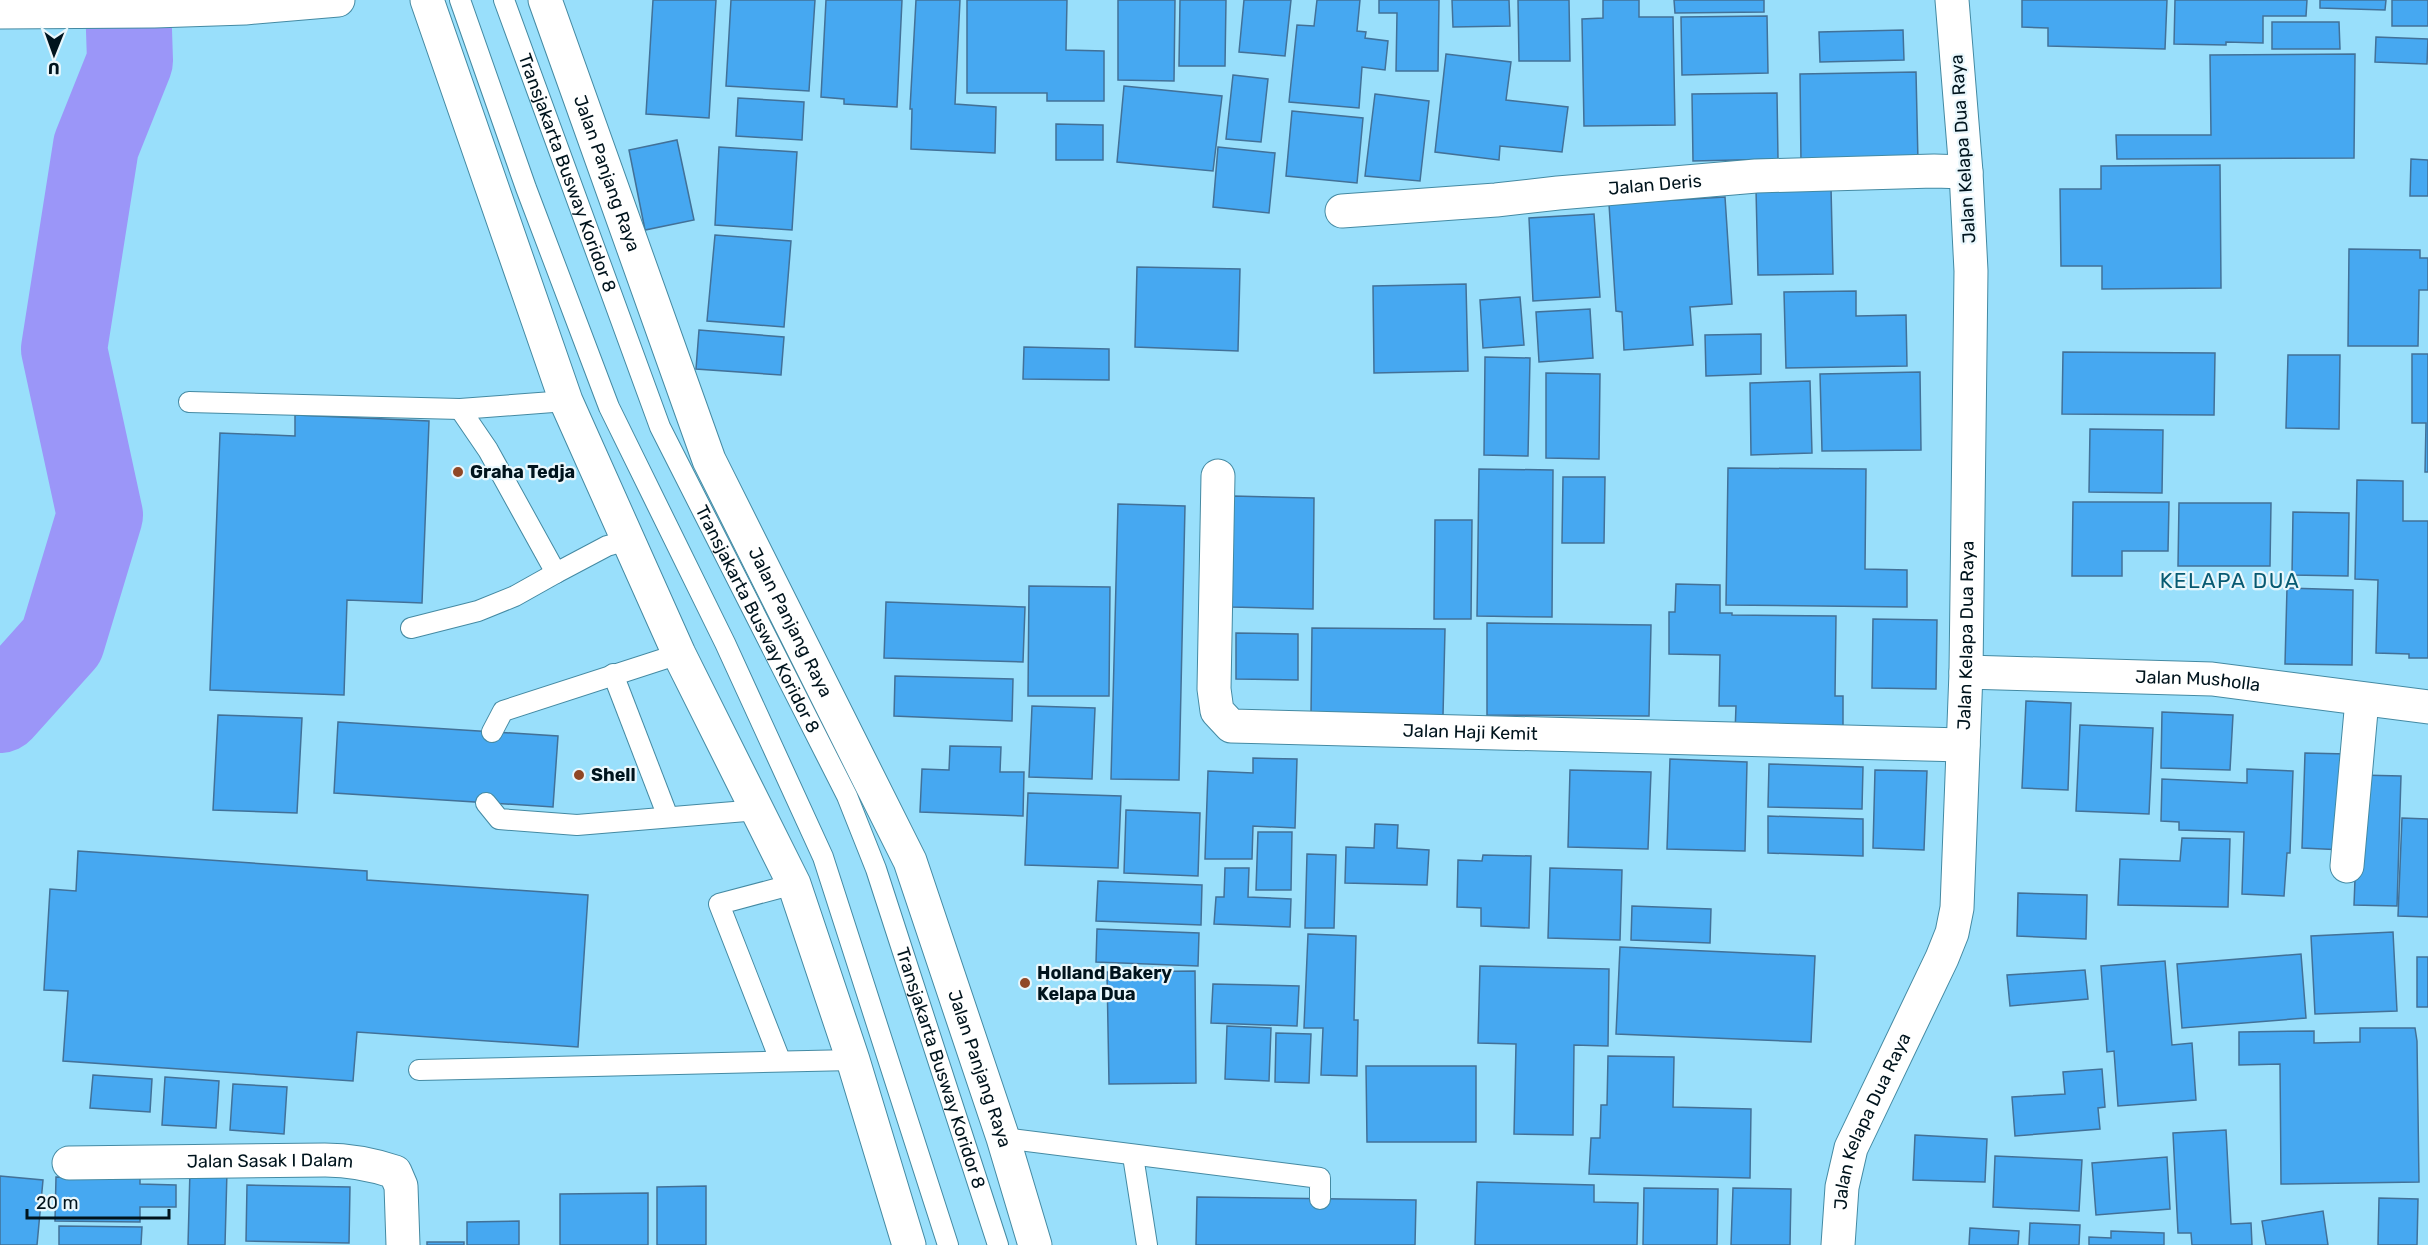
<svg xmlns="http://www.w3.org/2000/svg" width="2428" height="1245" font-family="Rubik,sans-serif">
<style>
.lines{fill:none;stroke-linecap:round;stroke-linejoin:round}
.river{stroke:#9b96f8;stroke-width:86}
.building{fill:#46a8f1;stroke:#427198;stroke-width:1.5}
.service-casing{stroke:#448aa3;stroke-width:22}
.minor-casing{stroke:#448aa3;stroke-width:35}
.tertiary-casing{stroke:#448aa3;stroke-width:35}
.primary-casing{stroke:#448aa3;stroke-width:35}
.service{stroke:#fff;stroke-width:20}
.minor{stroke:#fff;stroke-width:33}
.tertiary{stroke:#fff;stroke-width:33}
.primary{stroke:#fff;stroke-width:33}
.poi-dot{fill:#904826;stroke:#e9f7fc;stroke-width:2}
.labels{text-anchor:middle;dominant-baseline:central;stroke-width:4.5;stroke-linejoin:round;paint-order:stroke}
.street-label{font-size:18px;fill:#00141d;stroke:#e9f7fc}
.poi-label{font-size:18px;font-weight:bold;fill:#00141d;stroke:#e9f7fc;text-anchor:start}
.quarter-label{font-size:21px;letter-spacing:1.5px;fill:#075a72;stroke:#e9f7fc}
</style>
<rect width="100%" height="100%" fill="#99dffb"/>
<g class="lines">
<polyline class="river" points="0,710 62,641 100,515 64,349 96,146 130,61 128,0"/>
</g>
<g class="building">
<polygon points="653,0 716,0 709,118 646,114"/>
<polygon points="731,0 815,0 809,91 726,86"/>
<polygon points="826,0 902,0 897,107 844,104 844,99 821,97"/>
<polygon points="916,0 960,0 955,104 996,107 995,153 911,149 912,109 910,109"/>
<polygon points="967,0 1067,0 1066,50 1104,51 1104,101 1047,101 1047,93 967,93"/>
<polygon points="1118,0 1175,0 1174,81 1118,80"/>
<polygon points="1180,0 1226,0 1225,66 1179,66"/>
<polygon points="1244,0 1291,0 1285,56 1239,52"/>
<polygon points="1317,0 1360,0 1357,31 1366,32 1365,38 1388,41 1385,70 1362,67 1359,108 1289,102 1297,25 1314,26"/>
<polygon points="1379,0 1439,0 1438,71 1396,71 1397,13 1379,13"/>
<polygon points="1452,0 1509,0 1510,26 1453,27"/>
<polygon points="1518,0 1569,0 1570,61 1519,61"/>
<polygon points="1603,0 1639,0 1639,17 1673,17 1675,125 1584,126 1582,19 1603,18"/>
<polygon points="1674,0 1764,0 1764,12 1675,13"/>
<polygon points="2022,0 2167,0 2165,49 2048,46 2048,28 2022,27"/>
<polygon points="2175,0 2307,0 2306,16 2263,16 2263,43 2226,42 2226,45 2174,44"/>
<polygon points="2320,0 2386,0 2385,10 2320,8"/>
<rect x="2392" y="0" width="36" height="26"/>
<polygon points="1767,16 1768,73 1682,75 1681,17"/>
<polygon points="2272,22 2339,22 2340,49 2272,49"/>
<polygon points="1903,30 1904,60 1820,62 1819,32"/>
<polygon points="2376,37 2428,39 2427,64 2375,62"/>
<polygon points="1446,54 1511,62 1506,100 1568,107 1562,152 1500,146 1499,160 1435,152"/>
<polygon points="2355,54 2354,158 2117,159 2116,135 2211,135 2210,55"/>
<polygon points="1916,72 1918,162 1801,164 1800,74"/>
<polygon points="1233,75 1268,79 1261,142 1226,139"/>
<polygon points="1124,86 1222,96 1213,171 1117,162"/>
<polygon points="1777,93 1778,159 1693,161 1692,94"/>
<polygon points="1375,94 1429,101 1420,181 1365,176"/>
<polygon points="738,98 804,102 802,140 736,136"/>
<polygon points="1292,111 1363,118 1357,183 1286,176"/>
<polygon points="1056,124 1103,125 1103,160 1056,160"/>
<polygon points="677,140 694,220 645,230 629,150"/>
<polygon points="719,147 797,152 792,230 715,225"/>
<polygon points="1218,147 1275,153 1269,213 1213,207"/>
<polygon points="2411,159 2428,160 2428,196 2410,196"/>
<polygon points="2220,165 2221,288 2102,289 2102,266 2061,266 2060,189 2101,189 2101,166"/>
<polygon points="1831,187 1833,274 1758,275 1756,189"/>
<polygon points="1725,197 1732,304 1690,307 1693,345 1624,350 1622,312 1616,311 1609,204"/>
<polygon points="1594,214 1600,297 1533,301 1529,218"/>
<polygon points="715,235 791,241 784,327 707,321"/>
<polygon points="2349,249 2420,250 2420,258 2428,258 2428,290 2419,290 2418,346 2348,346"/>
<polygon points="1137,267 1240,269 1238,351 1135,347"/>
<polygon points="1466,284 1468,371 1374,373 1373,286"/>
<polygon points="1856,291 1856,316 1906,315 1907,366 1786,368 1784,292"/>
<polygon points="1520,297 1524,345 1483,348 1480,300"/>
<polygon points="1590,309 1593,358 1539,362 1536,312"/>
<polygon points="699,330 784,337 781,375 696,369"/>
<polygon points="1761,334 1761,374 1706,376 1705,335"/>
<polygon points="1024,347 1109,349 1109,380 1023,379"/>
<polygon points="2063,352 2215,353 2214,415 2062,414"/>
<polygon points="2412,354 2428,354 2428,472 2425,472 2426,423 2412,423"/>
<polygon points="2288,355 2340,355 2339,429 2286,428"/>
<polygon points="1485,357 1530,358 1528,456 1484,455"/>
<polygon points="1920,372 1921,450 1822,451 1820,374"/>
<polygon points="1546,373 1600,374 1599,459 1546,458"/>
<polygon points="1810,381 1812,453 1751,455 1750,383"/>
<polygon points="295,415 429,421 422,603 347,600 344,695 210,690 220,433 295,436"/>
<polygon points="2090,429 2163,430 2162,493 2089,492"/>
<polygon points="1728,468 1866,469 1865,569 1907,570 1907,607 1726,605"/>
<polygon points="1479,469 1553,470 1552,617 1477,616"/>
<polygon points="1563,477 1605,477 1604,543 1562,543"/>
<polygon points="2357,480 2403,481 2403,521 2428,521 2428,658 2409,658 2409,654 2376,653 2378,580 2355,579"/>
<polygon points="1233,496 1314,498 1313,609 1232,607"/>
<polygon points="2073,502 2169,502 2168,551 2122,551 2122,576 2072,576"/>
<polygon points="2179,503 2271,503 2270,566 2178,566"/>
<polygon points="1118,504 1185,506 1179,780 1111,779"/>
<polygon points="2293,512 2349,513 2348,576 2292,575"/>
<polygon points="1435,520 1472,520 1471,619 1434,619"/>
<polygon points="1676,584 1720,585 1720,613 1732,613 1732,615 1836,616 1835,696 1843,696 1843,734 1735,733 1736,706 1719,706 1720,655 1669,654 1669,612 1675,612"/>
<polygon points="1029,586 1110,587 1109,696 1028,696"/>
<polygon points="2287,588 2353,590 2352,665 2285,664"/>
<polygon points="886,602 1025,607 1023,662 884,658"/>
<polygon points="1873,619 1937,620 1936,689 1872,688"/>
<polygon points="1487,623 1651,625 1649,716 1487,715"/>
<polygon points="1312,628 1445,629 1443,716 1311,715"/>
<polygon points="1236,633 1298,634 1298,680 1236,679"/>
<polygon points="895,676 1013,679 1012,721 894,716"/>
<polygon points="2026,701 2071,703 2068,790 2022,788"/>
<polygon points="1032,706 1095,708 1092,779 1029,777"/>
<polygon points="2162,712 2233,715 2230,770 2161,768"/>
<polygon points="218,715 302,718 297,813 213,810"/>
<polygon points="338,722 558,736 553,807 334,793"/>
<polygon points="2080,725 2153,728 2149,814 2076,811"/>
<polygon points="950,746 1001,747 1000,772 1024,772 1023,816 920,812 922,769 949,770"/>
<polygon points="2305,753 2347,754 2344,850 2302,848"/>
<polygon points="1253,758 1297,759 1295,828 1253,826 1252,859 1205,859 1208,771 1253,773"/>
<polygon points="1670,759 1747,762 1745,851 1667,849"/>
<polygon points="1769,764 1863,767 1862,809 1768,807"/>
<polygon points="2247,769 2293,771 2290,853 2287,853 2284,896 2242,894 2244,832 2179,830 2179,822 2161,821 2162,779 2247,783"/>
<polygon points="1570,770 1651,772 1648,849 1568,847"/>
<polygon points="1875,770 1927,771 1924,850 1873,848"/>
<polygon points="2359,775 2401,776 2397,906 2354,905"/>
<polygon points="1028,793 1121,796 1118,868 1025,865"/>
<polygon points="1126,810 1200,813 1198,876 1124,873"/>
<polygon points="1768,816 1863,819 1863,856 1768,853"/>
<polygon points="2402,818 2428,819 2428,917 2398,916"/>
<polygon points="1375,824 1398,825 1397,848 1429,850 1427,885 1345,883 1346,847 1374,848"/>
<polygon points="1258,832 1292,832 1291,890 1256,890"/>
<polygon points="2182,838 2230,839 2228,907 2118,905 2120,859 2180,861"/>
<polygon points="78,851 367,871 367,880 588,895 578,1047 357,1032 353,1081 63,1061 68,991 44,990 50,889 76,891"/>
<polygon points="1307,854 1336,855 1334,928 1305,928"/>
<polygon points="1483,855 1531,856 1529,928 1481,926 1481,908 1457,907 1458,860 1482,861"/>
<polygon points="1225,868 1249,868 1248,897 1291,899 1290,927 1214,924 1216,897 1224,897"/>
<polygon points="1550,868 1622,870 1620,940 1548,938"/>
<polygon points="1098,881 1202,885 1201,925 1096,921"/>
<polygon points="2018,893 2087,895 2086,939 2017,936"/>
<polygon points="1632,906 1711,909 1710,943 1631,940"/>
<polygon points="1097,929 1199,933 1198,966 1096,962"/>
<polygon points="2393,932 2397,1011 2315,1014 2311,936"/>
<polygon points="1308,934 1356,936 1354,1020 1358,1020 1357,1076 1321,1075 1323,1028 1304,1028"/>
<polygon points="1620,947 1815,956 1811,1042 1616,1034"/>
<polygon points="2301,954 2306,1018 2182,1028 2177,964"/>
<rect x="2417" y="957" width="11" height="50"/>
<polygon points="2165,961 2172,1045 2192,1043 2196,1100 2118,1106 2114,1051 2107,1052 2101,966"/>
<polygon points="1480,966 1609,969 1608,1046 1574,1045 1573,1135 1514,1134 1516,1044 1478,1043"/>
<polygon points="2085,970 2088,999 2010,1006 2007,975"/>
<polygon points="1195,971 1196,1083 1109,1084 1107,972"/>
<polygon points="1213,984 1299,986 1297,1026 1211,1023"/>
<polygon points="1227,1026 1271,1028 1269,1081 1225,1079"/>
<polygon points="2360,1028 2415,1028 2417,1041 2419,1182 2281,1184 2280,1064 2239,1065 2239,1032 2314,1031 2314,1043 2360,1042"/>
<polygon points="1276,1033 1311,1034 1309,1083 1275,1082"/>
<polygon points="1608,1056 1674,1057 1673,1107 1751,1109 1750,1178 1589,1174 1591,1138 1600,1138 1601,1105 1607,1105"/>
<polygon points="1366,1066 1476,1066 1476,1142 1367,1142"/>
<polygon points="2102,1069 2105,1107 2098,1108 2100,1129 2015,1136 2012,1097 2065,1094 2063,1072"/>
<polygon points="93,1075 152,1079 150,1112 90,1108"/>
<polygon points="165,1077 219,1081 216,1128 162,1125"/>
<polygon points="233,1084 287,1087 284,1134 230,1130"/>
<polygon points="2226,1130 2231,1224 2251,1223 2252,1245 2192,1245 2191,1233 2178,1233 2173,1133"/>
<polygon points="1915,1135 1987,1139 1985,1182 1913,1180"/>
<polygon points="1995,1156 2082,1160 2079,1211 1993,1207"/>
<polygon points="2167,1157 2170,1209 2096,1215 2092,1163"/>
<polygon points="190,1170 227,1171 225,1245 188,1245"/>
<polygon points="0,1176 43,1180 37,1245 0,1245"/>
<polygon points="56,1177 140,1178 140,1184 176,1185 176,1207 140,1207 140,1222 55,1221"/>
<polygon points="1477,1182 1594,1185 1594,1202 1638,1203 1637,1245 1475,1245"/>
<polygon points="247,1185 350,1187 349,1243 246,1241"/>
<polygon points="706,1186 706,1245 657,1245 657,1187"/>
<polygon points="1644,1188 1718,1189 1717,1245 1643,1245"/>
<polygon points="1733,1188 1791,1189 1790,1245 1731,1245"/>
<polygon points="648,1193 648,1245 560,1245 560,1194"/>
<polygon points="1197,1197 1416,1200 1415,1245 1196,1245"/>
<polygon points="2379,1198 2418,1199 2417,1245 2378,1245"/>
<polygon points="2323,1211 2328,1245 2266,1245 2262,1221"/>
<polygon points="519,1221 519,1245 467,1245 467,1222"/>
<polygon points="2030,1223 2080,1225 2079,1245 2029,1245"/>
<polygon points="59,1226 142,1227 141,1245 59,1245"/>
<polygon points="1970,1228 2019,1231 2018,1245 1969,1245"/>
<polygon points="2111,1231 2164,1233 2164,1245 2089,1245 2089,1237 2111,1238"/>
<rect x="427" y="1242" width="37" height="3"/>
</g>
<g class="lines">
<defs>
<g id="service">
<polyline points="460,0 526,188 609,407 725,643 823,857 948,1245"/>
<path id="s1" d="M504,0L660,427L847,796L876,869L998,1245"/>
<polyline points="566,401 460,409 488,450 556,573 607,546 628,540"/>
<polyline points="189,402 460,409"/>
<polyline points="411,628 478,611 515,596 556,573"/>
<polyline points="613,674 668,817"/>
<polyline points="492,732 503,711 679,654"/>
<polyline points="486,803 499,819 577,825 758,810"/>
<polyline points="780,1060 719,904 794,884"/>
<polyline points="419,1070 853,1060"/>
<polyline points="1003,1138 1320,1178 1320,1199"/>
<polyline points="1133,1156 1147,1245"/>
</g>
<g id="minor">
<polyline points="0,12 154,11 245,8 338,0"/>
<path id="s2" d="M1342,211L1496,200L1558,193L1756,176L1934,171L1966,172"/>
<path id="s3" d="M1218,476L1214,689L1217,711L1231,726L1963,745"/>
<path id="s4" d="M1966,672L2212,679L2428,707"/>
<polyline points="2347,866 2362,700"/>
<path id="s5" d="M69,1163L325,1160C350,1160 371,1164 395,1172L401,1186L403,1245"/>
</g>
<g id="tertiary">
<path id="s6" d="M1838,1245L1842,1187L1851,1148L1942,958L1952,933L1957,908L1966,672L1971,271L1966,172L1952,0"/>
</g>
<g id="primary">
<polyline points="427,0 566,401 679,654 794,884 853,1060 909,1245"/>
<path id="s7" d="M545,0L709,460L910,861L1003,1138L1035,1245"/>
</g>
</defs>
<use href="#service" class="service-casing"/>
<use href="#minor" class="minor-casing"/>
<use href="#tertiary" class="tertiary-casing"/>
<use href="#primary" class="primary-casing"/>
<use href="#service" class="service"/>
<use href="#minor" class="minor"/>
<use href="#tertiary" class="tertiary"/>
<use href="#primary" class="primary"/>
</g>
<g class="poi-dot">
<circle cx="458" cy="472" r="6"/>
<circle cx="579" cy="775" r="6"/>
<circle cx="1025" cy="983" r="6"/>
</g>
<g class="labels">
<g class="street-label">
<text transform="translate(1963 149) rotate(-94)">Jalan Kelapa Dua Raya</text>
<text stroke="none"><textPath href="#s1" startOffset="184">Transjakarta Busway Koridor 8</textPath></text>
<text stroke="none"><textPath href="#s7" startOffset="184">Jalan Panjang Raya</textPath></text>
<text stroke="none"><textPath href="#s2" startOffset="314">Jalan Deris</textPath></text>
<text stroke="none"><textPath href="#s1" startOffset="670">Transjakarta Busway Koridor 8</textPath></text>
<text stroke="none"><textPath href="#s7" startOffset="670">Jalan Panjang Raya</textPath></text>
<text stroke="none"><textPath href="#s6" startOffset="634">Jalan Kelapa Dua Raya</textPath></text>
<text stroke="none"><textPath href="#s4" startOffset="232">Jalan Musholla</textPath></text>
<text stroke="none"><textPath href="#s3" startOffset="495">Jalan Haji Kemit</textPath></text>
<text stroke="none"><textPath href="#s1" startOffset="1156">Transjakarta Busway Koridor 8</textPath></text>
<text stroke="none"><textPath href="#s7" startOffset="1156">Jalan Panjang Raya</textPath></text>
<text stroke="none"><textPath href="#s6" startOffset="130">Jalan Kelapa Dua Raya</textPath></text>
<text stroke="none"><textPath href="#s5" startOffset="201">Jalan Sasak I Dalam</textPath></text>
</g>
<g class="poi-label">
<text x="470" y="472">Graha Tedja</text>
<text x="591" y="775">Shell</text>
<text x="1037" y="973">Holland Bakery<tspan x="1037" dy="21">Kelapa Dua</tspan></text>
</g>
<g class="quarter-label">
<text x="2230" y="580">KELAPA DUA</text>
</g>
</g>
<g transform="translate(54 54) rotate(181)" stroke="#e9f7fc" stroke-width="4.5" paint-order="stroke">
<path d="M0-4.5L10 22L0 15L-10 22Z" fill="#00141d"/>
<text y="-9" font-size="16" font-weight="bold" text-anchor="middle" fill="#00141d">U</text>
</g>
<path d="M27 1209v9h142v-9" fill="none" stroke="#00141d" stroke-width="3"/>
<text x="36" y="1209" font-size="18" fill="#00141d" stroke="#e9f7fc" stroke-width="4.5" paint-order="stroke">20 m</text>
</svg>
